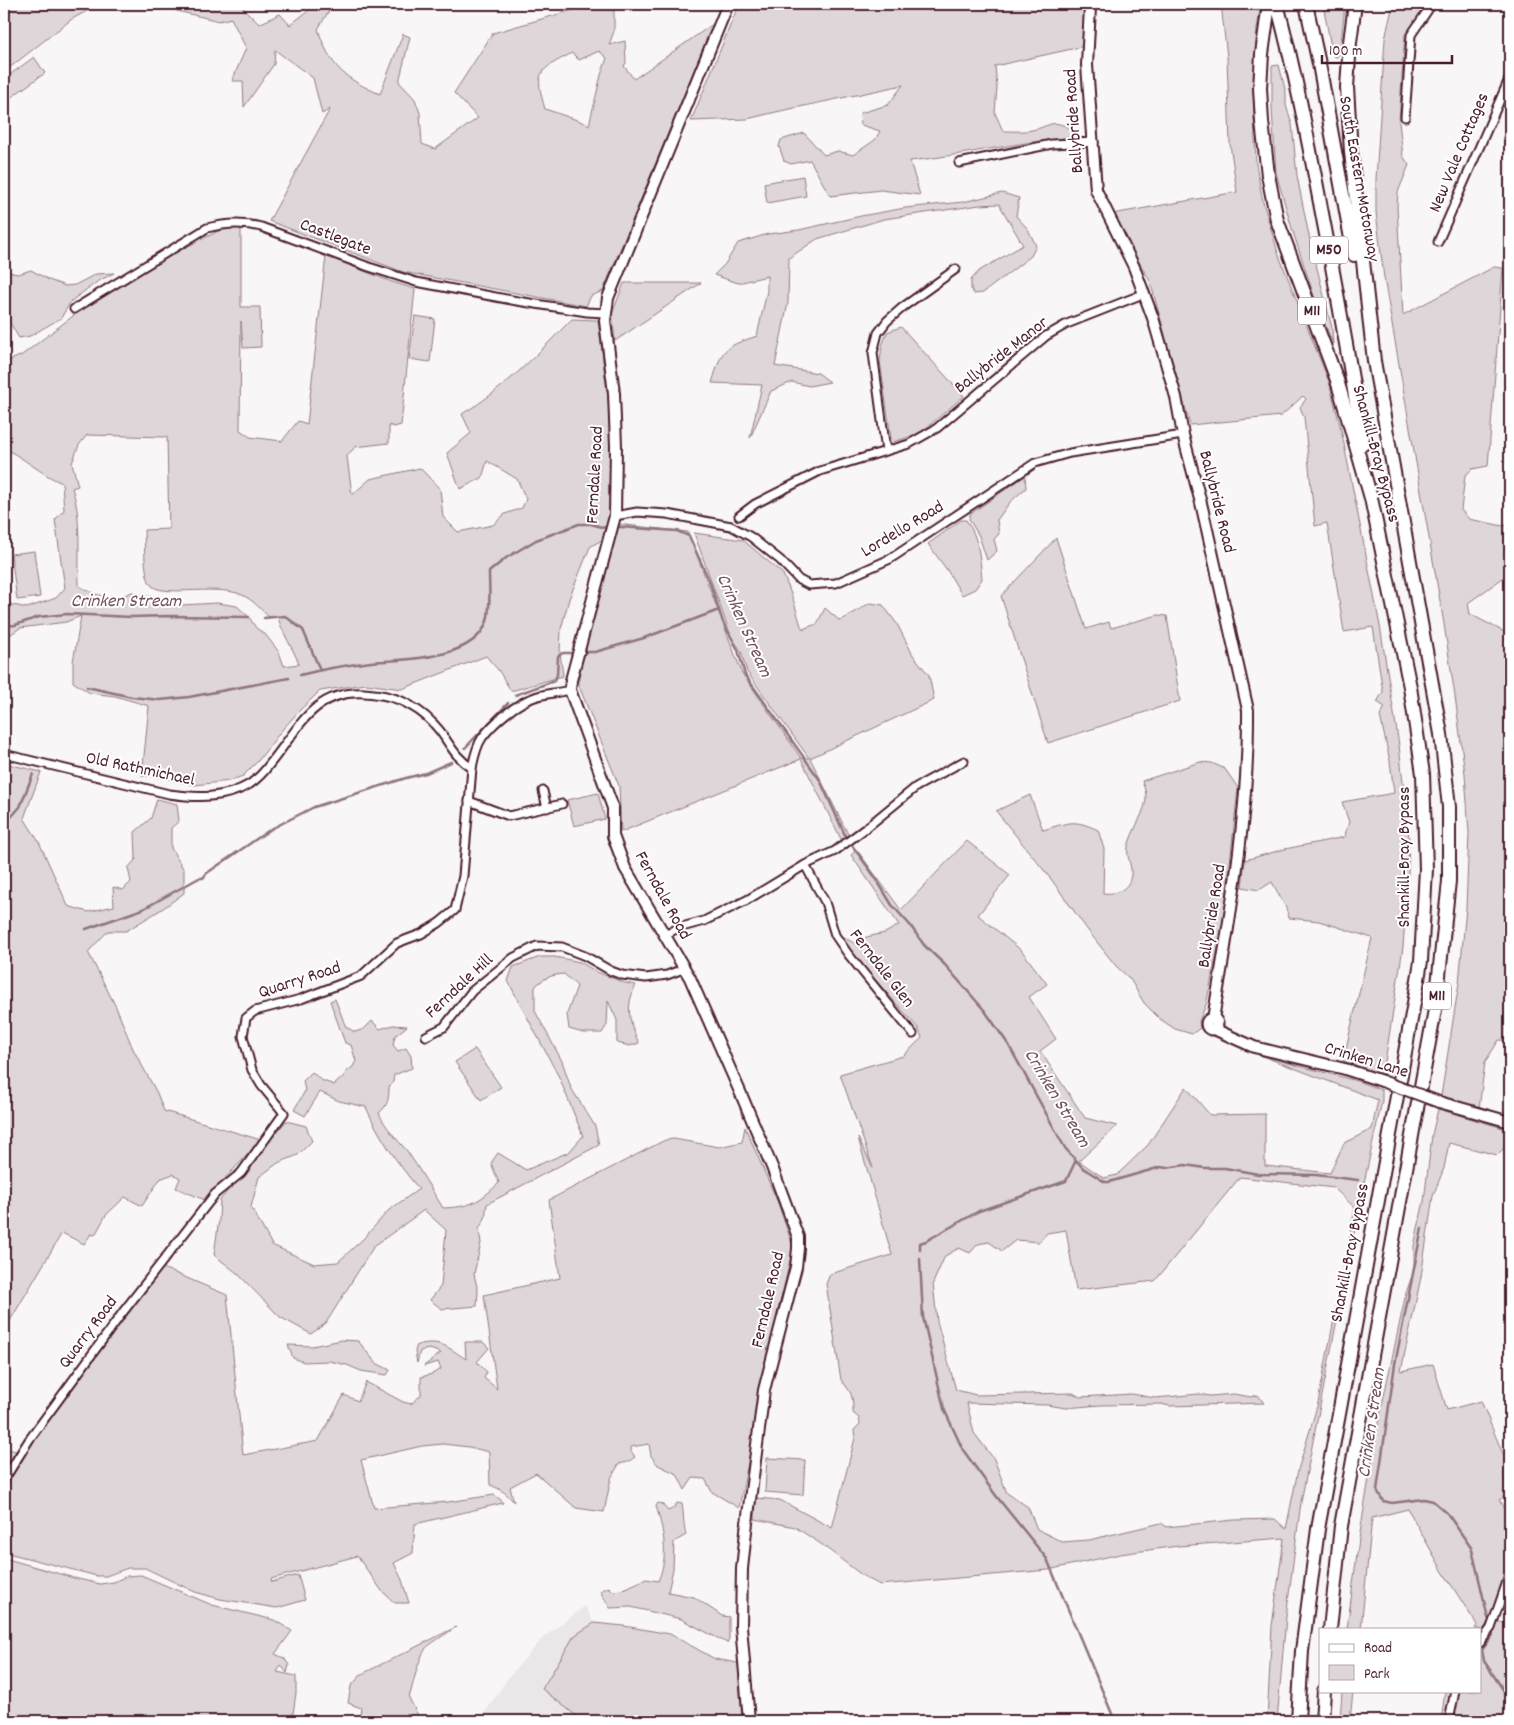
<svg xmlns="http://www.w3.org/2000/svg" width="1514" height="1725" font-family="Dekko,sans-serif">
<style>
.built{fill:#ebe6e8}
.green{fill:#ded6d9;stroke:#947a82;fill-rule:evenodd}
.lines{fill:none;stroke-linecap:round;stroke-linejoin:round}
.stream{stroke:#8f747b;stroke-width:2.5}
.street-casing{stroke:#4a1f2b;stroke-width:11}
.secondary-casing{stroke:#4a1f2b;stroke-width:14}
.highway-casing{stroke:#4a1f2b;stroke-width:16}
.street{stroke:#fff;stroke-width:7}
.secondary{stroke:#fff;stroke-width:10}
.highway{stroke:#fff;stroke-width:12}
.secondary-bridge-casing{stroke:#4a1f2b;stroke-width:14;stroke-linecap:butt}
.secondary-bridge{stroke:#fff;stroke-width:10}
.labels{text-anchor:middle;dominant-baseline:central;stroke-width:4;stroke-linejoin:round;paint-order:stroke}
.shield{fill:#fff;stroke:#80626b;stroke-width:1}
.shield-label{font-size:16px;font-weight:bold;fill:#4a1f2b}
.street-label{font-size:18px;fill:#4a1f2b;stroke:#fff}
.water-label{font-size:19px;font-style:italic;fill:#72515a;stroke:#fff}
</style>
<rect width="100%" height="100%" fill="#f8f6f7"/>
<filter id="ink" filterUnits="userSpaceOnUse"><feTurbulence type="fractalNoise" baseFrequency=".02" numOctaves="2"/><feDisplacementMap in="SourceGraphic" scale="10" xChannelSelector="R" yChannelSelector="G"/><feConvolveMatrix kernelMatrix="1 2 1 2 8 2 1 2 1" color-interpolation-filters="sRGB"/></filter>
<g filter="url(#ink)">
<polygon class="built" points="585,1606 594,1623 624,1626 670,1634 715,1659 738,1663 742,1721 479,1721 508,1678 544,1637"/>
<g class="green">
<polygon points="4,4 100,4 72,19 4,72"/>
<path d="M169,4H243L242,7L259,24L280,14L290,25L317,4H327L330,9L318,29C330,67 345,79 380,94L403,34L410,37L399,82L415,99L420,113L422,144L435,149L478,118L454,93L493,33L594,4H614V31L609,45L625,41L626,63L624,66L634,79L713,24L603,291L591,296L586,306L403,272L269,221L330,109L322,114L313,78L275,50L274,64L244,107L243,81H232L246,48L231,18L219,21L177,11ZM599,51L607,58L601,75L589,125L580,121L545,109C534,71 538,71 572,53L579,60Z"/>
<path d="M739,4H1082L1085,14V46L995,66L997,87L995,113L1003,131C1013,131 1023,132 1032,130C1052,126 1052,117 1074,131L1073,137C1018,142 965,155 910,161L920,195L881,190L830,196L810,160L791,164L784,161L779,146L781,140L804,133L824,155L838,151L853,155L875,140L880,131L861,125L860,113L888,105L903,85L776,112L747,119L691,121Z"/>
<polygon points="1221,4 1261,4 1257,29 1253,89 1256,164 1263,202 1278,253 1329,382 1341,429 1380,626 1399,745 1409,838 1408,873 1403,947 1383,1075 1343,1061 1372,938 1319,921 1289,918 1286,908 1272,882 1259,890 1242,887 1245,860 1285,849 1345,837 1346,831 1349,822 1342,802 1394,793 1390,761 1380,716 1385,707 1377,702 1383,692 1373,627 1344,632 1327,523 1315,526 1304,417 1300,407 1306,399 1303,396 1281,416 1190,425 1150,281 1112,214 1237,192 1230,144 1227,57"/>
<polygon points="1323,4 1345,4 1340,53 1337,57 1335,57 1332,52"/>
<polygon points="1393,4 1427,4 1409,34 1405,34 1399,122 1403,156 1409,165 1398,192 1397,207 1403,315 1494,267 1503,268 1488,466 1472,469 1465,476 1461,510 1469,519 1503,526 1510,524 1510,573 1468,603 1470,614 1510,635 1510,1041 1499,1040 1485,1062 1479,1109 1441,1096 1459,983 1466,908 1469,833 1465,774 1455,696 1443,618 1384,278 1376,212 1376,179 1385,39"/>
<polygon points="34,57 45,73 10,98 4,89 4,79"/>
<polygon points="1279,65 1286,93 1286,105 1292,124 1297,176 1309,236 1332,328 1333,344 1316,302 1293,232 1276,173 1272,109 1272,66"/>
<polygon points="803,176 806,196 767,203 764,183"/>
<path d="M1002,193L1019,198L1016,216L1028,229L1036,246L1031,256L983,293L974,294L971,289V280L979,271L1023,245L999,204L980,205L884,219L817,239L789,258L788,303L775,366L818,373L830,382L809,386L792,382L771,391L750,438L762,385L712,383C723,347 722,348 757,336L767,291V276L738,283L714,275L725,264L738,243L768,234L799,230L861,216L905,208L963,202Z"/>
<path d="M224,228H241V307H260L261,347L243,348L241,321L240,430L250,437L282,441L298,421L307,424L326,256L392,282L415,289L401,425L394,427L389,425V443L355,447L347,456L352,495L370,479L420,468L440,489L443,517L458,532L493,525L505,514L522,508L526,499L517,479L487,461L482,478L460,489L447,453L471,433L462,414C504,390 538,353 572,319L598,320L612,431L611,511L605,538L590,547L569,599L561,629L560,652L563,676L511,691L499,671L486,656L402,689L366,684L320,691L300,710L282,730L258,761L243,776L229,781L195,785L153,776H142L149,706L115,696L90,693L73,682V662L81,616L66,622L20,628L4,639V603L27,608L56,598L65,588L55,520L64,510L62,483C41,474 24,458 4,448V363L22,355L73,316L167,257ZM87,435L167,437L169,529L144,530C145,543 143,577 152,586C166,598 223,582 246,597C254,601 262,611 269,617H278C282,633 293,648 299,664L284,666L279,652L265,634L256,628L249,617L237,606L217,603L182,605L159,600L132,592L115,599L95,594L79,586C78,556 82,516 72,488L78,486L72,463L79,445Z"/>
<polygon points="31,270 49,280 65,286 75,285 96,274 114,273 97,282 71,301 61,318 30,336 19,338 7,318 4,304 4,271 18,274"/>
<polygon points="624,283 701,283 615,341 612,314"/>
<polygon points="415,316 435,319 430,362 409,359"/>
<polygon points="901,327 964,396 919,434 893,442 891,438 880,361 882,346 887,332"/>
<polygon points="1025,476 1026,488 1010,502 997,520 999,534 994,539 997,551 987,560 979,536 969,519 970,514"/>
<path d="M961,520H966C979,537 980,559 982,579L975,589L962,595L947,570L928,544Z"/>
<polygon points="617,524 688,532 742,673 801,758 809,758 747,672 741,651 731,636 694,533 743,540 783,574 793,599 801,626 804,630 805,628 817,624 825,608 840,621 870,603 883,605 897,624 913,655 929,675 934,700 810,758 850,838 843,843 801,759 621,832 619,786 579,686 579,664"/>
<polygon points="1056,538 1086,629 1109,622 1111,628 1158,615 1167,616 1180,701 1048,743 1001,596"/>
<polygon points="34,551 40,597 17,600 11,554"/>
<path d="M1200,762L1212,763L1225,769L1238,788L1224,920L1206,1005L1199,1021L1200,1028L1192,1034L1175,1029L1160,1019L1144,1003L1130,979L1116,966L1089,932L1051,879L996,811L1030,795L1043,830C1068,823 1072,818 1098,830L1104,849L1103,893C1117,895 1130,889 1131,874C1132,864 1126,857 1128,847C1131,832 1147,810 1146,796C1146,791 1143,785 1142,781Z"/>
<polygon points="4,763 41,772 24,818 39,842 68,906 88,912 114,906 113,887 123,890 131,882 128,868 136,859 135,832 151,818 157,799 177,804 179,821 171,828 171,848 184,870 184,893 162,909 126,931 108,931 88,952 116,1007 133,1049 157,1093 164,1111 261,1140 205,1200 176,1188 180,1178 173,1174 160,1179 142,1206 125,1197 106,1215 95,1235 91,1234 84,1244 62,1233 4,1331"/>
<polygon points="598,793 605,819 574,826 567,800"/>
<path d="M967,841L1010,875L978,915L1022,951L1047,984L1029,997L1056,1039L1040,1051L1085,1118L1117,1126L1079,1161L1104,1178L1117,1175L1148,1145L1186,1087L1210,1115L1265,1114V1166L1330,1173L1344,1143L1372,1129L1378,1100L1262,1056L1357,1081L1382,1090V1101L1365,1178L1301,1502L1286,1617L1277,1721H1267L1272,1626L1284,1538L1178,1546L1120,1554L1048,1570L880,1585L863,1576L821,1544L795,1527L755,1519L756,1498L780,1500L832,1528L855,1438L854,1430L860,1424L859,1418L853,1413C853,1395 852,1393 841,1380L826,1284L830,1274L892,1255L858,1138L873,1168L840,1074L903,1056L922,1038L918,1028L849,950L840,935L859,946L866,937L885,933L899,925L851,855L857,850L901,910ZM1240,1177L1334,1188L1355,1208L1318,1403L1298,1470L1286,1529L1275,1519L1234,1520L1167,1527L1161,1523L1089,1540L1062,1542L1037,1529L1028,1507L1007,1493L994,1459L974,1433L967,1403L1047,1405L1066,1408L1100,1405L1161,1404L1170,1406L1264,1403L1258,1395L1251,1397L1234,1394L1210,1396L1199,1394L1155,1398L1132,1394L1080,1397L1073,1393L976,1395L956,1390L937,1321L933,1283L945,1256L959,1248L970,1253L978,1244L989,1242L1002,1251L1016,1240L1039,1242L1047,1233L1066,1230L1076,1290L1155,1281Z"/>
<path d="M540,957H555L580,962L597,972L625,983L636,985C625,1006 629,1022 639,1043L630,1046L617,1043V1020L608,1001L607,1025L602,1033H583L569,1029L567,1014L577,986L564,974C551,975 543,978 535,987V1011L562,1061L571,1088L595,1126L599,1145L487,1204L485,1218L479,1229L481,1243L474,1274L478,1291L477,1306L442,1309L430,1300L441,1286L446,1230L424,1210L374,1246L326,1323L311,1334L280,1317L237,1273L214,1255L219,1219L220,1200L286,1121L306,1126L312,1141L298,1155L278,1163L259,1177L251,1207L272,1245L314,1264L338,1262L364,1238L389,1210L419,1189C399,1166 378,1135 366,1107L339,1101L320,1092L305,1116L294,1110L305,1091L303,1081L312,1072L321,1080L334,1085L343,1077L348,1070L352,1068L356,1061L351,1045L345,1043L330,1001L335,999L346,1027L355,1032L364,1029L372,1021L380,1029L393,1025L407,1026L395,1036L393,1045L398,1051L406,1048L411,1056L412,1068L394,1075L393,1082L389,1087C389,1098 388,1106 379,1113C384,1126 398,1140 407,1151C420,1170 431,1189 443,1208C471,1207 479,1202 499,1183L491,1163L498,1153L526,1170L569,1152L583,1136L559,1077L508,981L513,967Z"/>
<polygon points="475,1049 501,1087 481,1100 455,1062"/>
<path d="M1438,1109L1510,1130V1146H1506L1497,1155L1449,1143L1444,1168L1433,1196L1421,1277L1401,1371L1433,1364L1447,1410L1481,1401L1508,1466C1500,1475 1505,1483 1510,1493L1499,1500L1510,1519V1563L1503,1579L1495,1608L1484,1629L1488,1636L1496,1623L1510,1622V1721H1441L1445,1691H1480V1629H1475L1477,1625L1443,1572L1408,1509L1372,1518L1361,1629H1347L1359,1539L1378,1424L1406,1293L1414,1270V1246L1424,1201L1432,1135Z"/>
<path d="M745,1127L778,1203L793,1247L778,1313L739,1508L712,1492L705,1479L693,1478L685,1490L677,1474L658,1465L651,1456L649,1444L631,1447V1451L635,1457L628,1462L619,1464L611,1478L604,1512L576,1508L536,1473L510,1487L514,1502C507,1494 501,1489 490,1485L489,1452L469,1447L443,1444L422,1446L361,1460L374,1508L448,1502L494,1495L501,1500L503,1503L415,1524L413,1553L394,1563L402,1580L409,1603H395L382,1591L357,1556L271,1579L272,1582L298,1575L305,1600L277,1608L220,1599L195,1592L145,1568H128L106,1576H97L4,1552V1485L9,1475L64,1398L163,1268L227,1295L243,1455L318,1441L344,1395L358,1401L366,1382L403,1402L411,1404L421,1395V1377L432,1374L441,1369L438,1362L424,1366L441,1353L430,1349L420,1351L417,1363L415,1351L417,1345C441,1339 447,1347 466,1359L465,1342H483L489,1348L477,1362L487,1372L484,1378L497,1389L484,1295L560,1278L549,1200L665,1140L674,1139L719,1147L742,1142Z"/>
<polygon points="342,1340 358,1341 376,1363 390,1370 387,1375 361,1371 347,1365 329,1361 304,1362 293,1358 288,1345 312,1346"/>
<polygon points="4,1448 16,1451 4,1471"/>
<polygon points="767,1458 805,1460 803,1495 765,1492"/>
<path d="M658,1503L662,1504L668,1511L674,1508L677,1503L682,1504C684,1514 683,1524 686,1535L674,1542L673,1569L668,1592L694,1597L722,1616L729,1617V1639L727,1643L681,1619L631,1607L610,1608L600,1591L609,1587L613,1591L621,1590L646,1579L658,1581C669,1556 664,1532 656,1506Z"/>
<polygon points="4,1558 74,1578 100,1584 114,1582 127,1576 141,1575 212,1605 274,1620 292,1631 275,1654 284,1658 289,1665 287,1673 281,1665 277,1672 296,1676 296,1693 292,1721 7,1721 12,1713 4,1707"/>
<polygon points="594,1623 624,1626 670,1634 715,1659 738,1663 742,1721 583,1721 542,1689 574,1636"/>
<path d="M456,1627C451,1631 428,1645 426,1648C417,1662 414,1682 409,1698L421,1721H375L371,1717L359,1720L361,1708L348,1703L351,1686L362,1674Z"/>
<polygon points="1342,1691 1353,1691 1350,1721 1340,1721"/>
</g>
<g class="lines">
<g class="stream">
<polyline points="620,527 677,531 689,536 709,580 723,622 738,650 745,675 820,780 845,835"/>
<polyline points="264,618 285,616 303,630 320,670"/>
<polyline points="4,626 15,625 39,617 67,614 132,617 168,616 249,617"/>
<polyline points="586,652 595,652 644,638 719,610"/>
<path d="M300,675C323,669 347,665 371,662C403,659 474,661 487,621C491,607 489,587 489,572L506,558L536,540L579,524H591L605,528"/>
<polyline points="87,687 132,697 160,700 189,697 289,678"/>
<polyline points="515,695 554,681 557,675 558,656 563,653 570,653"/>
<polyline points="465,748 508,703"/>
<polyline points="4,825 20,807 33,774"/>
<polyline points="851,844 875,877 892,905 910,925 924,945 945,965 985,1011 1008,1044 1065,1148 1083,1168 1105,1182 1109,1182 1161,1167 1166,1168 1185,1165 1205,1168 1225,1168 1258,1174 1316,1175 1358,1180"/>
<polyline points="86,929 143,909 199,878 203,878 207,873 271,829 314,807 406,778 426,773 451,762"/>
<polyline points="1422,1228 1395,1364 1377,1490 1383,1501 1392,1503 1424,1499 1433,1501 1447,1513 1472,1549 1488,1618"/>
<polyline points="920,1250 920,1243 926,1241 979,1211 1066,1181 1076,1160"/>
<polyline points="920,1259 923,1317 944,1409 963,1450 997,1497 1047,1559 1115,1721"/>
<polyline points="1493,1635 1482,1650 1484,1661 1510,1700"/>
</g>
<defs>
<g id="street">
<polyline points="1405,117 1411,35 1432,4"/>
<polyline points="959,163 1052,144 1094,142"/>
<polyline points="1438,242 1510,77"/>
<path d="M74,309L207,228C226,223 242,222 261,227L369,267L416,282L517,301L587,312L605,313"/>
<polyline points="886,451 873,353 878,333 887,321 903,307 956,269"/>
<polyline points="615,516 637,512 667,514 731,526 751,537 780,560 799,580 809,585 836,583 890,559 1035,463 1070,453 1183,435"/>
<polyline points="739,516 755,504 820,471 909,444 937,428 1046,336 1067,324 1143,294"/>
<path d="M4,754L169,794C197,798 225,799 250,784C257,779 264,772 269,765C297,732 312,690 364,693C380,694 397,697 411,706C422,712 432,721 440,731C451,746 455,757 472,768"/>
<polyline points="543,791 547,808"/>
<polyline points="469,801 509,816 562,804"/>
<polyline points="805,865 825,902 835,935 848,954 913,1034"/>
<polyline points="665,935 678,928 704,921 747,900 805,865 835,851 866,828 916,787 964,761"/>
<polyline points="426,1036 444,1027 472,991 513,958 537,946 562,947 585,956 611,971 622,975 646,978 667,975 683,969"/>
<path d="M4,1480L29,1440L123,1312L215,1194L241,1173L284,1113L261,1085L252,1070L243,1036L246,1018L255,1011L301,999L361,976L397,943L421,934L439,923L455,910L463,876L472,768C474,758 476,747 482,738C493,723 516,703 535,697C546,693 558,693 570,690"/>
<polyline points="1480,1643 1491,1628 1510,1573"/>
<polyline points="1449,1721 1455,1691"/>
</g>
<g id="secondary">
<polyline points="728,4 608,298 605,321 614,393 616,446 615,516 571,680 570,690 613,808 613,836 625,868 690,978 741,1094 772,1167 798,1237 798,1249 796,1267 764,1390 746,1531 742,1569 741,1626 749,1721"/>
<path d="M1088,4L1090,7L1087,65L1096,190L1134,267L1153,318L1176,397L1183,435L1201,503L1248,710C1249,814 1230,917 1213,1019"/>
<circle cx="1212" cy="1024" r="5.5"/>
<polyline points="1214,1029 1254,1047 1345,1069 1382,1081"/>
<polyline points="1439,1102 1510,1122"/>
</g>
<g id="highway">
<polyline points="1269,4 1262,54 1260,88 1262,122 1268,175 1277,220 1337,380 1371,498 1410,687 1423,774 1426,869 1421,961 1416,992 1318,1529 1302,1651 1298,1721"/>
<path d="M1277,4C1295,71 1308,139 1321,208C1336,286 1350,365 1363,444"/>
<polyline points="1306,4 1319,64 1354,255"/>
<polyline points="1330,1629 1341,1526 1436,1004 1449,881 1449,807 1441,734 1374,361 1351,152 1347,87 1350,42 1355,4"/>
<polyline points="1322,1721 1324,1691"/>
</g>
</defs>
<use href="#street" class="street-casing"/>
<use href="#secondary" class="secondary-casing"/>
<use href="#highway" class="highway-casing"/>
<use href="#street" class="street"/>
<use href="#secondary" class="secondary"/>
<use href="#highway" class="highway"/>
<defs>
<polyline id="secondary-bridge" points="1382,1081 1439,1102"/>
</defs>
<use href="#secondary-bridge" class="secondary-bridge-casing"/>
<use href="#secondary-bridge" class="secondary-bridge"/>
</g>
</g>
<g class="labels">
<g class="shield">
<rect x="1310" y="236.5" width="38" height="27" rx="4"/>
<rect x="1298" y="297.5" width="28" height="27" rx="4"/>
<rect x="1423" y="982.5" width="28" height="27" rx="4"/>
</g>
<g class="shield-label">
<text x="1329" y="250">M50</text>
<text x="1312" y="311">M11</text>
<text x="1437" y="996">M11</text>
</g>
<g class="street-label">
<text transform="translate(1075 121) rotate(-94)">Ballybride Road</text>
<text transform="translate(1460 153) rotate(-67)">New Vale Cottages</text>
<text transform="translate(1358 179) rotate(80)">South Eastern Motorway</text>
<text transform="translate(335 238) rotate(21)">Castlegate</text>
<text transform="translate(1002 356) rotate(-38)">Ballybride Manor</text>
<text transform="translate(1375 454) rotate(75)">Shankill-Bray Bypass</text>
<text transform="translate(596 475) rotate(-87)">Ferndale Road</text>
<text transform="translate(1216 502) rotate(76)">Ballybride Road</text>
<text transform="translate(903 530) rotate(-31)">Lordello Road</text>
<text transform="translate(140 770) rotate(12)">Old Rathmichael</text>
<text transform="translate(1405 857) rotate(-90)">Shankill-Bray Bypass</text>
<text transform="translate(662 896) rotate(61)">Ferndale Road</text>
<text transform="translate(1213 916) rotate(-81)">Ballybride Road</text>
<text transform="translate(881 969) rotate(52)">Ferndale Glen</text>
<text transform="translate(300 981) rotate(-18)">Quarry Road</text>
<text transform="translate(460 987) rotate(-43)">Ferndale Hill</text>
<text transform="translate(1366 1061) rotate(17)">Crinken Lane</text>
<text transform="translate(1351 1253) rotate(-79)">Shankill-Bray Bypass</text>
<text transform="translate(769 1300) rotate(-77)">Ferndale Road</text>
<text transform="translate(89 1333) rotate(-53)">Quarry Road</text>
</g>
<g class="water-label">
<text x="126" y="602">Crinken Stream</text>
<text transform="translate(743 626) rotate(66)">Crinken Stream</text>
<text transform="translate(1056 1099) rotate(59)">Crinken Stream</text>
<text transform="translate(1373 1423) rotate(-82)">Crinken Stream</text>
</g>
</g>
<rect width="1514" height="1725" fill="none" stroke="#fff" stroke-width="20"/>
<rect x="10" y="10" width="1494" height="1705" fill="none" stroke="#4a1f2b" stroke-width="2" filter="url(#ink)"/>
<rect x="1319" y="1628" width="162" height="65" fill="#ffffff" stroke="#b7a5aa"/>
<rect x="1329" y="1644" width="25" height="8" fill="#ffffff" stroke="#b7a5aa"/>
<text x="1364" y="1652" font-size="15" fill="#4a1f2b">Road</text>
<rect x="1329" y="1665" width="25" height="15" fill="#ded6d9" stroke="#b7a5aa"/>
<text x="1364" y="1678" font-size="15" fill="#4a1f2b">Park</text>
<path d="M1322 55v8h130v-8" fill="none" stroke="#4a1f2b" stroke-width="2.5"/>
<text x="1329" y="55" font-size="15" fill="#4a1f2b" stroke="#ffffff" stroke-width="4" paint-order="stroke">100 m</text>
</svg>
